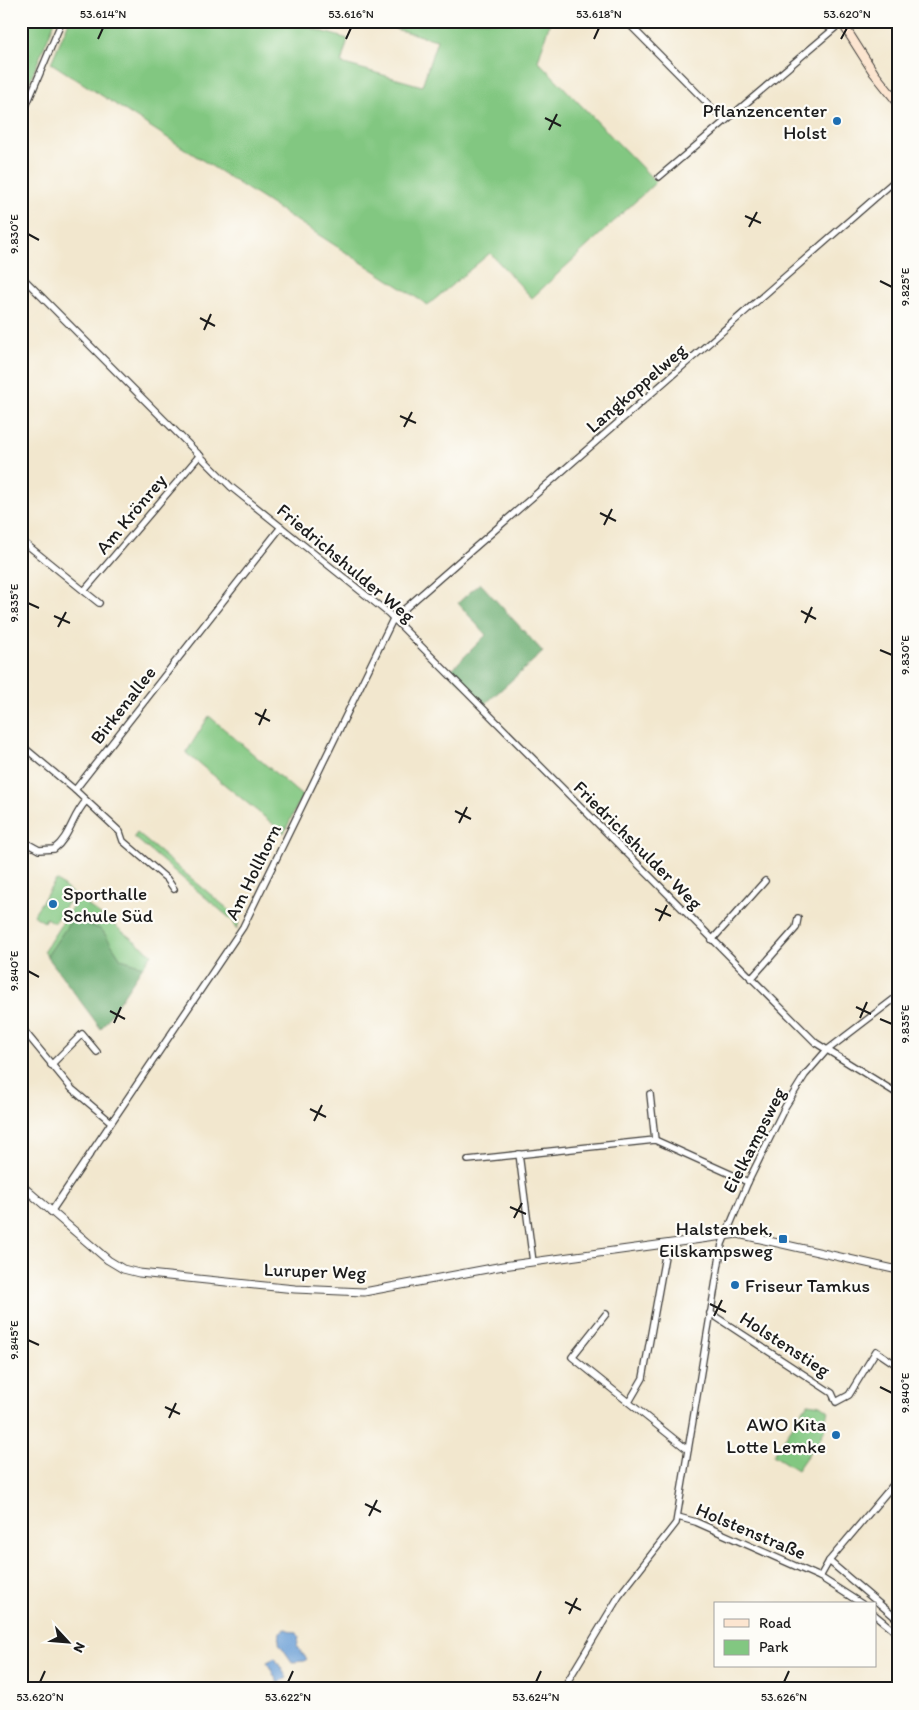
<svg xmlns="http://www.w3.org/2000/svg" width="919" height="1710" font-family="Itim,sans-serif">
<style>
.green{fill:#82c781;stroke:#4f724e}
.forest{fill:#69ac6f;stroke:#426446}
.water{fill:#689dd5;stroke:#425c78}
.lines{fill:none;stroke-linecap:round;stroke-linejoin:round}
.minor-casing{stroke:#3c3a37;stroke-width:8}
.tertiary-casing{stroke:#3c3a37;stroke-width:9}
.secondary-casing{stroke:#3c3a37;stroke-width:10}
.minor{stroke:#fff;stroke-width:5.5}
.tertiary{stroke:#fff;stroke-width:7}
.secondary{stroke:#fce5d0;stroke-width:8}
.ticks{fill:none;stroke:#1c1c1c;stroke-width:2}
.poi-dot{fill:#1f6fb2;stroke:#fdfcf7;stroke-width:2}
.labels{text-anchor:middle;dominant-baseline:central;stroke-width:4.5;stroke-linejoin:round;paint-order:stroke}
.poi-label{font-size:19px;fill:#1c1c1c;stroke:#fdfcf7;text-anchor:end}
.street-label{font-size:19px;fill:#1c1c1c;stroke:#fdfcf7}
.neatline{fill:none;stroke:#1c1c1c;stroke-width:2}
.ticks-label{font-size:12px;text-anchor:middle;fill:#1c1c1c}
</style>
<rect width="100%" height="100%" fill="#fdfcf7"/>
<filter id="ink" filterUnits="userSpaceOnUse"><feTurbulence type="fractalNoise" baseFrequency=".02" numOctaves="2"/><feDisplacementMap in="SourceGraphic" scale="10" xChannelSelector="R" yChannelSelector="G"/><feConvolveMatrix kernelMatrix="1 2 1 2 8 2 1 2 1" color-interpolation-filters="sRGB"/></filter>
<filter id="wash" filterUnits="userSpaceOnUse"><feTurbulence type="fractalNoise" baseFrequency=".0096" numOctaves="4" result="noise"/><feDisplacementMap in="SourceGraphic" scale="20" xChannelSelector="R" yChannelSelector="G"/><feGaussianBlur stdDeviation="1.12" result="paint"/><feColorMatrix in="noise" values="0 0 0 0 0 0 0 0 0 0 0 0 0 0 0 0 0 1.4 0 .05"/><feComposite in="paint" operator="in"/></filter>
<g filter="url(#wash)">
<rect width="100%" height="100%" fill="#f2e7ce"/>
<g class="green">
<polygon points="21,21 55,21 21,102"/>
<polygon points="69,21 298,21 297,24 348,39 341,63 422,86 437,40 395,29 397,21 550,21 538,61 656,182 532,298 490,253 428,305 51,63"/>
<polygon points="209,716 302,796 284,833 186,753"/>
<polygon points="137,833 240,919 237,929 232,920 134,837"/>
<polygon points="56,880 73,894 54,923 46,918 44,922 33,915"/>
<polygon points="78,898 152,954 143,966 121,959 102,930 73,918 47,956 44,951"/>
<polygon points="808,1403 821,1405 829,1411 824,1421 828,1424 813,1451 811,1450 797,1470 773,1455"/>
</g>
<g class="forest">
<polygon points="480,583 543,652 484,705 449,672 486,635 458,603"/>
<polygon points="73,918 102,930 121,959 143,966 101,1029 47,956"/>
</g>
<g class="water">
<polygon points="286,1629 297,1633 299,1637 297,1647 307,1659 305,1661 292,1662 279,1643 280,1632"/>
<polygon points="275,1658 287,1678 278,1683 267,1662"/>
</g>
</g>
<g filter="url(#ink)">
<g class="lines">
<defs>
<g id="minor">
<polyline points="626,21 725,121"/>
<polyline points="21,118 62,21"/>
<polyline points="659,177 842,22"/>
<polyline points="21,276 231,487 388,613 816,1043 898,1094"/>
<polyline points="21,540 84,591 200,455"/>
<polyline points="84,591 99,603"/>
<polyline points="21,749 26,749 75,790"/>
<path d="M21,840L39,850L54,849C70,837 72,816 86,801"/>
<polyline points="174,889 167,879 123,841 120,832 75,790 281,527"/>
<polyline points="712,940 765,881"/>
<polyline points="751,979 796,928 798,918"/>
<polyline points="21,1027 72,1089 111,1122"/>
<polyline points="51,1065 82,1034 97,1052"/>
<polyline points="650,1094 655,1140"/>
<polyline points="519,1154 533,1262"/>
<polyline points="468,1160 655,1140 748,1182"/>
<polyline points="51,1212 243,927 393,619 898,178"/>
<polyline points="710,1313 832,1393 836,1402 849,1395 876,1351 898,1366"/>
<polyline points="606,1314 572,1357 688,1450"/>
<polyline points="629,1402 643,1378 667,1245"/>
<polyline points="678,1517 696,1522 820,1577 862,1604"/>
<polyline points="829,1561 896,1618"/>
<polyline points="820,1577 829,1561 898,1479"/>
<polyline points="875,1615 898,1634"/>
<polyline points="563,1689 619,1596 676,1523 722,1244 748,1182 785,1107 805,1075 826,1051 898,996"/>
</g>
<polyline id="tertiary" points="21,1185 108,1260 123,1269 139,1273 295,1289 364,1292 503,1266 738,1234 898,1270"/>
<polyline id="secondary" points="841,21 874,73 898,103"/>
</defs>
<use href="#minor" class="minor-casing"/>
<use href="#tertiary" class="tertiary-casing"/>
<use href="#secondary" class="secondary-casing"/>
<use href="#minor" class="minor"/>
<use href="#tertiary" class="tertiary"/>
<use href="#secondary" class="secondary"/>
</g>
</g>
<path class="ticks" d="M98,39L103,28M346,39L351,28M594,39L599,28M841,39L847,28M545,118L561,126M549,130L557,114M745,216L761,223M749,227L757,212M28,234L39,240M880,281L892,287M200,318L215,326M204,330L211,314M400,416L416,423M404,427L412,412M600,513L616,521M604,525L612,509M28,603L39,608M801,611L816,619M54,616L70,623M805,623L812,607M58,627L66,612M880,650L892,655M255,713L270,721M259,725L266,709M455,811L471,819M459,823L467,807M655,909L671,916M659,921L667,905M28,971L39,977M856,1007L871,1014M110,1011L125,1019M860,1018L867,1002M880,1019L892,1024M114,1023L121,1007M310,1109L326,1117M314,1121L322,1105M510,1207L526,1214M514,1218L522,1203M710,1304L726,1312M714,1316L722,1300M28,1340L39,1345M880,1387L892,1393M165,1407L180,1414M169,1418L176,1403M365,1504L381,1512M369,1516L377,1500M565,1602L581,1610M569,1614L577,1598M40,1682L45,1671M288,1682L293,1671M536,1682L541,1671M784,1682L789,1671"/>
<g class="poi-dot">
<circle cx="837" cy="121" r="5"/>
<circle cx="53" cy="904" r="5"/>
<rect x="778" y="1234" width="10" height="10" rx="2.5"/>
<circle cx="735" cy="1285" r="5"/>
<circle cx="836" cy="1435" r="5"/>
</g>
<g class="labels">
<g class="poi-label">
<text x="827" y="110">Pflanzencenter<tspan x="827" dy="22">Holst</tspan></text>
<text x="63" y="893" text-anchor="start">Sporthalle<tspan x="63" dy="22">Schule Süd</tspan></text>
<text x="773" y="1228">Halstenbek,<tspan x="773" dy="22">Eilskampsweg</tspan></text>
<text x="745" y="1285" text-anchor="start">Friseur Tamkus</text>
<text x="826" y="1424">AWO Kita<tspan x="826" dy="22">Lotte Lemke</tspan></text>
</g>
<g class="street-label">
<text transform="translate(636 388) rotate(-41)">Langkoppelweg</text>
<text transform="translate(131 514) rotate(-50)">Am Krönrey</text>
<text transform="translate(346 563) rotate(40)">Friedrichshulder Weg</text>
<text transform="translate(123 705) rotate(-52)">Birkenallee</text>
<text transform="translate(638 845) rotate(45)">Friedrichshulder Weg</text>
<text transform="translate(253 872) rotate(-64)">Am Hollhorn</text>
<text transform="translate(754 1140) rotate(-63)">Eielkampsweg</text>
<text transform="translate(315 1271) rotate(2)">Luruper Weg</text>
<text transform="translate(785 1344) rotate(33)">Holstenstieg</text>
<text transform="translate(751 1531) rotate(23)">Holstenstraße</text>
</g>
</g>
<rect width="919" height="1710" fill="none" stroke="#fdfcf7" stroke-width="55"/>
<rect x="714" y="1602" width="162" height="65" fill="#fdfcf7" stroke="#a3a29f"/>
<rect x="724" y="1619" width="25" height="8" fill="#fce5d0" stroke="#a3a29f"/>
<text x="759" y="1628" font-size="15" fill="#1c1c1c">Road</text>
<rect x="724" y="1640" width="25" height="15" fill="#82c781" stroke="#a3a29f"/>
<text x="759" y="1652" font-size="15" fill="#1c1c1c">Park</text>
<g transform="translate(68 1642) rotate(116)" stroke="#fdfcf7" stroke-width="4" paint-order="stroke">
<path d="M0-4L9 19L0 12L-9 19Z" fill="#1c1c1c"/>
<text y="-8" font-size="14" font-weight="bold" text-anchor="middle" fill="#1c1c1c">N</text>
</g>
<rect x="28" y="28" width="864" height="1654" class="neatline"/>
<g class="ticks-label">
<text x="103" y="18">53.614°N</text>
<text x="351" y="18">53.616°N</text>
<text x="599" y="18">53.618°N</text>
<text x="847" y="18">53.620°N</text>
<text transform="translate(14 234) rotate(-90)" y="4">9.830°E</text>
<text transform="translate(905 287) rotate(-90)" y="4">9.825°E</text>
<text transform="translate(14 603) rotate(-90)" y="4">9.835°E</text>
<text transform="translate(905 655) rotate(-90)" y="4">9.830°E</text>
<text transform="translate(14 971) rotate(-90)" y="4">9.840°E</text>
<text transform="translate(905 1024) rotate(-90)" y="4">9.835°E</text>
<text transform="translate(14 1340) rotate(-90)" y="4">9.845°E</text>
<text transform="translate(905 1393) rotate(-90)" y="4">9.840°E</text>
<text x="40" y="1701">53.620°N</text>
<text x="288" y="1701">53.622°N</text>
<text x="536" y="1701">53.624°N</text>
<text x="784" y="1701">53.626°N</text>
</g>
</svg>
